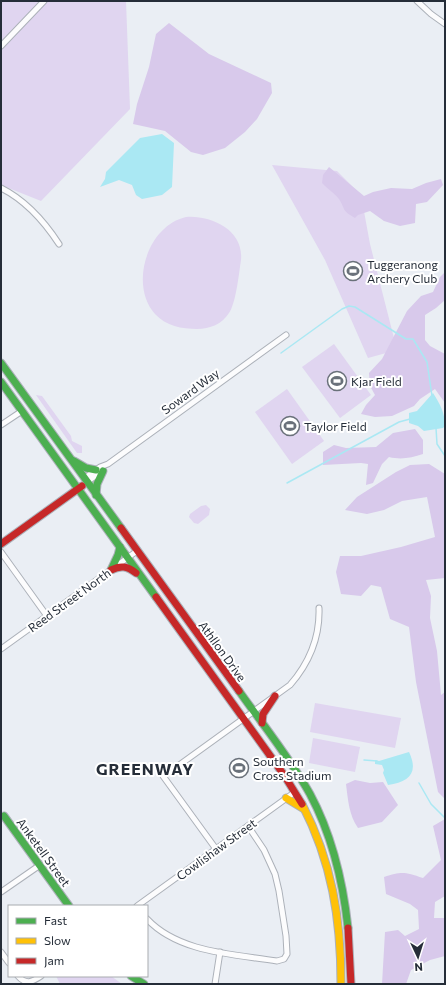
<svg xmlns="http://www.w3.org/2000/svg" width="446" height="985" font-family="Commissioner,sans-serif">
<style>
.green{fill:#e0d5f0}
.forest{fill:#d8c9eb}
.water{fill:#aae8f3}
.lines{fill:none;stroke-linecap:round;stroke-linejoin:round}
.stream{stroke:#aae8f3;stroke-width:1.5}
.street-casing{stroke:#acb1b9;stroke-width:7}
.fast-casing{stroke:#acb1b9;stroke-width:9}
.slow-casing{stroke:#acb1b9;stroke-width:9}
.jam-casing{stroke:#acb1b9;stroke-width:9}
.street{stroke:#fcfcfd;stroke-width:5}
.fast{stroke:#4caf50;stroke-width:7}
.slow{stroke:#ffc107;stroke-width:7}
.jam{stroke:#c62828;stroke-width:7}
.labels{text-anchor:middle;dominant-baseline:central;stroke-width:4;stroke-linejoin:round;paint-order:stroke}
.poi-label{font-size:12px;fill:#252d38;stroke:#fff;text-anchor:start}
.street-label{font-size:12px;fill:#252d38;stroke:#fff}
.district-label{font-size:16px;font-weight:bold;letter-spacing:1px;fill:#252d38;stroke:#fff}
</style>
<rect width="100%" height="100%" fill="#eaeef4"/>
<g class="green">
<polygon points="1,1 126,1 130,109 41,201 1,185"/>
<polygon points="272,165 337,171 361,195 370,244 397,350 368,358 325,260"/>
<path d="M186,217C211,215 244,230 241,260C239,273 236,303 229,313C222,324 210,329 197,329C182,329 166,326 155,314C129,285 147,226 186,217Z"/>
<polygon points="334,344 371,395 340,418 302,367"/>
<polygon points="287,389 324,441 292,464 255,412"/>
<polygon points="36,395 42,396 71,436 72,441 82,446 82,453 77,453"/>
<polygon points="206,505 210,509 209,515 198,524 194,523 189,517 190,514 201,506"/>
<polygon points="315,703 401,718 395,748 310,732"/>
<polygon points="313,738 360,747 355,772 309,763"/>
<polygon points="56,976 111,976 122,984 60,984"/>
</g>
<g class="forest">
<polygon points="169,23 209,54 271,83 272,93 257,119 245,132 225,148 203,155 191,152 165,131 133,124 137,104 149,67 156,34"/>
<path d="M329,167L364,196L373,192L391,188L412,189L426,183L441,179L443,185L427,202L416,204L415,223L400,226L384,221L370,211L358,215L355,218C341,210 346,210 339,199C335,194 327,188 322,183L323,175Z"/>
<polygon points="445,272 445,300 436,308 425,315 425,340 430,346 445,354 445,403 435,389 420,399 414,406 392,416 375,417 361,414 366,405 375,395 370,386 369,373 382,359 407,311 421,296 433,292 440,277"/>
<path d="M415,429L423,440V454C411,458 401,460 389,457L382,464L373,483L366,485L368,464L361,463L323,465V452L334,445L346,448L376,447L393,433Z"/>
<polygon points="429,464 445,474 445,578 426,580 431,596 430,618 437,651 441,695 445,692 445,799 438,792 416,682 409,627 390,619 381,587 371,585 361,596 341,594 336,572 340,556 361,556 401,547 435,537 427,497 402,501 384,510 367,514 345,510 357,497 396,472 410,465"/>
<path d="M355,780L370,783L383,782L398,805L382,822L358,828C349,815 348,800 346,784Z"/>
<path d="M445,819V896L435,902L434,918H445V956L430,960L411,970L406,984H382L385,932L398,930L405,936L419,929L418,910L410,904L386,894L384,877C402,871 405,872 423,878L441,860L433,826Z"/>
</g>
<g class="water">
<polygon points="162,134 174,143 172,187 162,195 142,199 136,195 132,185 119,180 100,187 105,179 106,172 140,138"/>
<path d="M433,393C440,404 445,413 445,426L443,428L424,431L418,426L409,423V413L417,411Z"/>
<path d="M409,752C419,773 409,782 388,785L383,773L384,770L382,765L375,764V760L379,761Z"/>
</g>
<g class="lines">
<g class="stream">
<polyline points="281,353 342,309 349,306 355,307 406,339 413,339 427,362 432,396"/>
<polyline points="436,428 437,444 445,456"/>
<polyline points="287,483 399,422 410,419"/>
<polyline points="364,760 377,761"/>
<polyline points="419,783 431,804 445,818"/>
</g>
<defs>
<g id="street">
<polyline points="417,1 431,14 445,24"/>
<polyline points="1,46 44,1"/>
<path d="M1,188C25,200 44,221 59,244"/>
<polyline points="1,425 22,411"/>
<polyline points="85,478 100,467 108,464 286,335"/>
<polyline points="87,482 102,471"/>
<polyline points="1,552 47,616"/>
<polyline points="1,649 137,551"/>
<path d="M216,849L163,776L171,771L290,685C310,662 320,638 319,608"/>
<polyline points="1,892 40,865"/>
<polyline points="137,906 295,792"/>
<path d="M147,919C179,953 234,954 277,961L284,959L287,954L286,936L279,891L275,874L264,850L248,826"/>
<polyline points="1,952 9,963"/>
<path d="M18,976C26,985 32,982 41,976"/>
<polyline points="215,984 220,952"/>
</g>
<g id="fast">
<polyline points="1,363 121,528"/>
<polyline points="1,382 156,597"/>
<polyline points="74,461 86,468 96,470"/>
<polyline points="96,495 97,484 103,471"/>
<polyline points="111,570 118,555 120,547"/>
<path d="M239,691C263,725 290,758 310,794C332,835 343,882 348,928"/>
<polyline points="4,816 69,906"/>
<polyline points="131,976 144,984"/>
</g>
<g id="slow">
<polyline points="286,798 304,809"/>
<path d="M302,804C332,862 341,919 341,984"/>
</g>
<g id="jam">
<polyline points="121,528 239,691"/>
<polyline points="1,544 82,486"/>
<path d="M111,570C121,565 127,566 136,573"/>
<polyline points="156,597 284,775 302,804"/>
<polyline points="262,723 263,714 275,696"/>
<polyline points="348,928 351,984"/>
</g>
</defs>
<use href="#street" class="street-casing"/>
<use href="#fast" class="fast-casing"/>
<use href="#slow" class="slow-casing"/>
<use href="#jam" class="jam-casing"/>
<use href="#street" class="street"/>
<use href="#fast" class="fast"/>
<use href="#slow" class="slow"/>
<use href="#jam" class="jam"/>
</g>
<defs>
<symbol id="stadium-ring" viewBox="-11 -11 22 22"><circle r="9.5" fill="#fff" stroke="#6a717a" stroke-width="1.5"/><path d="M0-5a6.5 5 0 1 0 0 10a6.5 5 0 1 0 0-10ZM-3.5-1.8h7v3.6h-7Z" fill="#6a717a"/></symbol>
</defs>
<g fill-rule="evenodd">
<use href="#stadium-ring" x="342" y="260" width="22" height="22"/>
<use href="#stadium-ring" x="326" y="370" width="22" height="22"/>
<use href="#stadium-ring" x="279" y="415" width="22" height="22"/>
<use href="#stadium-ring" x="228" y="757" width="22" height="22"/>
</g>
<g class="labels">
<g class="poi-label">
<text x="367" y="264">Tuggeranong<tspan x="367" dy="14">Archery Club</tspan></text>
<text x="351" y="381">Kjar Field</text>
<text x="304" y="426">Taylor Field</text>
<text x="253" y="761">Southern<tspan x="253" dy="14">Cross Stadium</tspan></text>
</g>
<g class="street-label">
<text transform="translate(190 391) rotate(-36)">Soward Way</text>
<text transform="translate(69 600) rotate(-36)">Reed Street North</text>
<text transform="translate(223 651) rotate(54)">Athllon Drive</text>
<text transform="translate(216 849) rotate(-36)">Cowlishaw Street</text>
<text transform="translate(44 852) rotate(54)">Anketell Street</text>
</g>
<g class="district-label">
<text x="145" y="768">GREENWAY</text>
</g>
</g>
<rect width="446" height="985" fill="none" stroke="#252d38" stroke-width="4"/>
<rect x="8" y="905" width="140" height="72" fill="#ffffff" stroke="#a8abaf"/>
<rect x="16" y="918" width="20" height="6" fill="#4caf50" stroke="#a8abaf"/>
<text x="44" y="925" font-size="12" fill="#252d38">Fast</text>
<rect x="16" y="938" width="20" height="6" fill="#ffc107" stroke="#a8abaf"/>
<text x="44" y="945" font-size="12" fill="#252d38">Slow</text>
<rect x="16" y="958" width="20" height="6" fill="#c62828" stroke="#a8abaf"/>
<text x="44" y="965" font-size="12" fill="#252d38">Jam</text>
<g transform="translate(418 957) rotate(176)" stroke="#ffffff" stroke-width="3" paint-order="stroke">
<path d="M0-3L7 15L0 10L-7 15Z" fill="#252d38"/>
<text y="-6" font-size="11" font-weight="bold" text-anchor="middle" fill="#252d38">N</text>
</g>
</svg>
